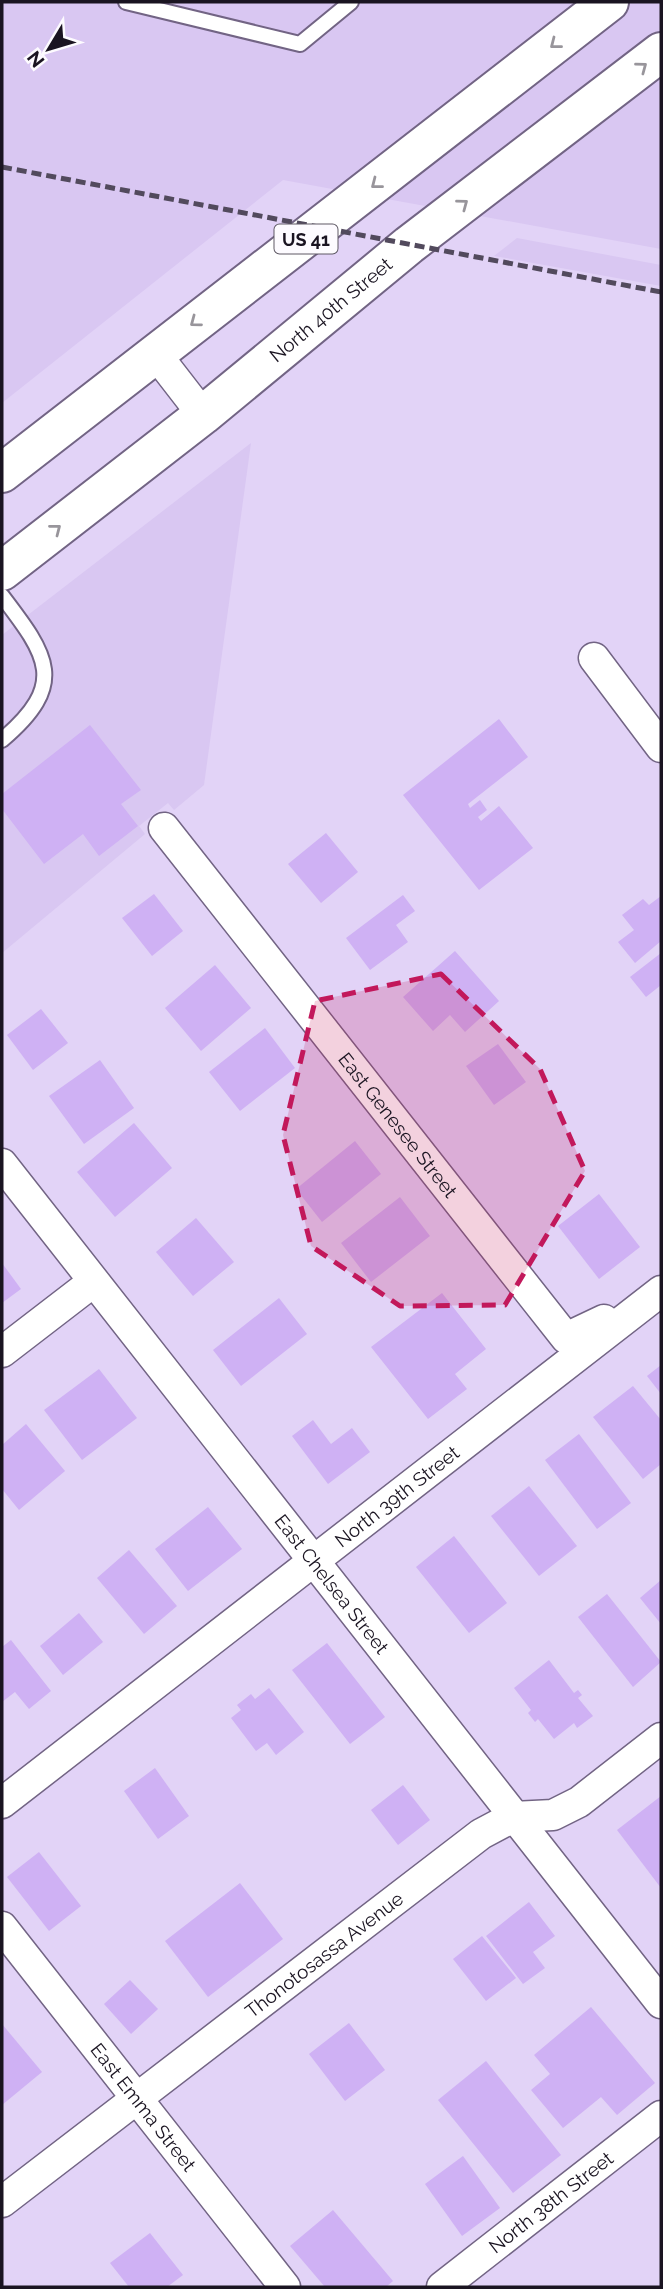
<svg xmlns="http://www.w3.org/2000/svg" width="663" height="2289" font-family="Raleway,sans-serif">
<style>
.built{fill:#d9c7f2}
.building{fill:#cfb1f4}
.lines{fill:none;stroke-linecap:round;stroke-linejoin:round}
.service-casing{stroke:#726484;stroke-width:18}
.minor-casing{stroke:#726484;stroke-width:33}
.primary-casing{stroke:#726484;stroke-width:42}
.service{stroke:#fff;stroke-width:14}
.minor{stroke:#fff;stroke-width:30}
.primary{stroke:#fff;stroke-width:38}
.rail{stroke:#524a5d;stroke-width:5;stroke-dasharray:10 5;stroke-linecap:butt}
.oneway{stroke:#98959b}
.marked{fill:#c2185b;fill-opacity:0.2;stroke:#c2185b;stroke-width:5;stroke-dasharray:14 9;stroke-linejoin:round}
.labels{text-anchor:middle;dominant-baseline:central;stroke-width:6;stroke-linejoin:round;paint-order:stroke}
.shield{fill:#fdfbff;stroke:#5e5964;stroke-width:2}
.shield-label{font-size:18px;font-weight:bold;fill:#1a1421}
.street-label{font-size:19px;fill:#1a1421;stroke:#fdfbff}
</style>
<rect width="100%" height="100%" fill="#e2d3f7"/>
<g class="built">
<polygon points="2,2 661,2 661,249 283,180 2,403"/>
<polygon points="517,238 661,265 661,286 494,256"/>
<polygon points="251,443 204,785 174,810 168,803 139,826 145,834 2,953 2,635"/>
</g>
<g class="building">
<polygon points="499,719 528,757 468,804 470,808 480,800 487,810 478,817 481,821 499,806 533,848 479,890 403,795"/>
<polygon points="90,725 141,790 121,804 138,826 99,856 83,834 44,864 2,809 2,794"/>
<polygon points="326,833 358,872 321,903 288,864"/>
<polygon points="154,894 183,931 152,956 122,918"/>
<polygon points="403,895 415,911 396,925 408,942 370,970 346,938"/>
<polygon points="661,896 661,941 635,963 618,942 634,930 622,915 643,899 649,905"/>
<polygon points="455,951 499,1001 465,1032 450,1015 433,1031 403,997"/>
<polygon points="661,953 661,985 646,997 630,977"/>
<polygon points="215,965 251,1008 201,1051 165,1008"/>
<polygon points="41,1009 68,1043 33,1070 7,1035"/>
<polygon points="265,1028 295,1068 240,1111 209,1072"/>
<polygon points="498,1044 526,1082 494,1105 466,1066"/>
<polygon points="100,1060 134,1108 84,1144 49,1096"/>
<polygon points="134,1123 172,1168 115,1217 77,1172"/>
<polygon points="355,1141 381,1174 322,1222 296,1189"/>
<polygon points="599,1194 640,1247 599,1279 558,1226"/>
<polygon points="400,1197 430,1236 371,1282 341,1243"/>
<polygon points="196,1218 234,1262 193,1296 156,1252"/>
<polygon points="2,1263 21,1289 2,1303"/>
<polygon points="442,1293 486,1349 455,1374 467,1389 428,1419 371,1347"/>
<polygon points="279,1298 307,1334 241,1386 213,1350"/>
<polygon points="661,1365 661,1394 647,1376"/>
<polygon points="99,1369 137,1418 82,1460 44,1410"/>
<polygon points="633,1386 661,1420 661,1464 643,1479 593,1417"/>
<polygon points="313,1420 331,1444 352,1428 370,1452 328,1484 292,1436"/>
<polygon points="26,1424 65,1471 19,1510 2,1489 2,1445"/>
<polygon points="579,1434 631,1503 597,1529 545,1460"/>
<polygon points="529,1486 577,1546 539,1576 491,1516"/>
<polygon points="208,1507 242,1549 188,1591 155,1549"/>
<polygon points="454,1536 507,1603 469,1633 416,1567"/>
<polygon points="129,1550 177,1606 144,1634 97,1578"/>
<polygon points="661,1580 661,1624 640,1598"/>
<polygon points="607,1594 661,1662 633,1687 578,1617"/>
<polygon points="79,1613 103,1642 63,1675 40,1646"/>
<polygon points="11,1640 51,1691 29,1709 15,1692 2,1702 2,1647"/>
<polygon points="327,1643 385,1717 350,1744 292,1670"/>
<polygon points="549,1660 574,1693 578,1690 582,1695 578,1698 593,1716 577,1728 574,1723 554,1739 538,1719 535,1722 528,1713 531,1710 514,1688"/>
<polygon points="269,1688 304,1732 276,1755 267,1743 256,1751 231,1718 241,1710 237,1705 251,1694 255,1699"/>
<polygon points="155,1768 189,1816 158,1839 124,1791"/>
<polygon points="403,1785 430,1820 398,1845 371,1810"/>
<polygon points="661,1796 661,1888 617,1830"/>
<polygon points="39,1852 81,1906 49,1931 7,1877"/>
<polygon points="240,1883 283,1939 208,1997 165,1941"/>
<polygon points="529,1902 555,1936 533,1952 545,1968 523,1984 486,1936"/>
<polygon points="482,1936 516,1978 486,2001 453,1959"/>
<polygon points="130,1980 158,2009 131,2034 104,2004"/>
<polygon points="591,2007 655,2083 617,2115 601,2097 563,2128 531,2090 550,2074 534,2055"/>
<polygon points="349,2023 385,2070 345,2101 309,2054"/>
<polygon points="2,2024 42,2072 2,2105"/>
<polygon points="486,2061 561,2155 513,2193 438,2100"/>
<polygon points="463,2156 500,2208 462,2236 425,2184"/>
<polygon points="333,2210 393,2281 386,2287 325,2287 290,2246"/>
<polygon points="150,2233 183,2275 167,2287 129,2287 110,2263"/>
</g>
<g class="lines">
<defs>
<g id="service">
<polyline points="126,2 300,44 351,2"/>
<path d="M2,596C48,656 68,684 2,740"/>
</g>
<g id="minor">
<polyline points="155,353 203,415"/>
<polyline points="594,658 661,747"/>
<path id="s1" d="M164,828L566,1338L604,1320"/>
<path id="s2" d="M2,1164L661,2003"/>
<polyline points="2,1352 93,1282"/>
<path id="s3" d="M2,1803L661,1291"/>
<path id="s4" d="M2,1927L285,2287"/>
<path id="s5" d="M2,2202L481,1834L513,1817L553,1815L579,1802L661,1738"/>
<path id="s6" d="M442,2287L661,2116"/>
</g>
<g id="primary">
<polyline points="2,473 609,2"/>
<path id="s7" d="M2,571L203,415L409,245L661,52"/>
</g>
</defs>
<use href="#service" class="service-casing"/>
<use href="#minor" class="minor-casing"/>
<use href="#primary" class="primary-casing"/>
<use href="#service" class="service"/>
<use href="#minor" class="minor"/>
<use href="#primary" class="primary"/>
<polyline class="rail" points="2,167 661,292"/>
</g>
<defs><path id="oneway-chevron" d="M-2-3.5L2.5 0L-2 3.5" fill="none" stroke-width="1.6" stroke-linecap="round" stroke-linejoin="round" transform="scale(1.75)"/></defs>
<g class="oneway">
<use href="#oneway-chevron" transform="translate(555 44) rotate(142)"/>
<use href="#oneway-chevron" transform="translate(642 67) rotate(-37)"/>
<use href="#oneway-chevron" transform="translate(376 184) rotate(142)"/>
<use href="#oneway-chevron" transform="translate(463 204) rotate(-37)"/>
<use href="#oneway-chevron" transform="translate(195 322) rotate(143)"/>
<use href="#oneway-chevron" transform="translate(56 529) rotate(-38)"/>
</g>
<path class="marked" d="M441,974L540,1069L585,1171L505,1305L400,1306L311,1246L283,1135L315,1001Z"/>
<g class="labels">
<rect class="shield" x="274.5" y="224.5" width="63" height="29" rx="5"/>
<g class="shield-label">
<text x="306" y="239">US 41</text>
</g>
<g class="street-label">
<text stroke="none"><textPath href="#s7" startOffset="420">North 40th Street</textPath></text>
<text stroke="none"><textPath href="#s1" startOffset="378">East Genesee Street</textPath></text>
<text stroke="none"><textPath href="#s3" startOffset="500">North 39th Street</textPath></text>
<text stroke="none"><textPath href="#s2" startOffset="534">East Chelsea Street</textPath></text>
<text stroke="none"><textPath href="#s5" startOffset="406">Thonotosassa Avenue</textPath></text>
<text stroke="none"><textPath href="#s4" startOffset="229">East Emma Street</textPath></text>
<text stroke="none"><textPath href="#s6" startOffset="138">North 38th Street</textPath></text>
</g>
</g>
<rect width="663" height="2289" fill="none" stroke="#1a1421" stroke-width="7"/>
<g transform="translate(49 49) rotate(232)" stroke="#fdfbff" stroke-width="5" paint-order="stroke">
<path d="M0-5L12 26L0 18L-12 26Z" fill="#1a1421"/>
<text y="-10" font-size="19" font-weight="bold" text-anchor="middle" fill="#1a1421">N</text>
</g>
</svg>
